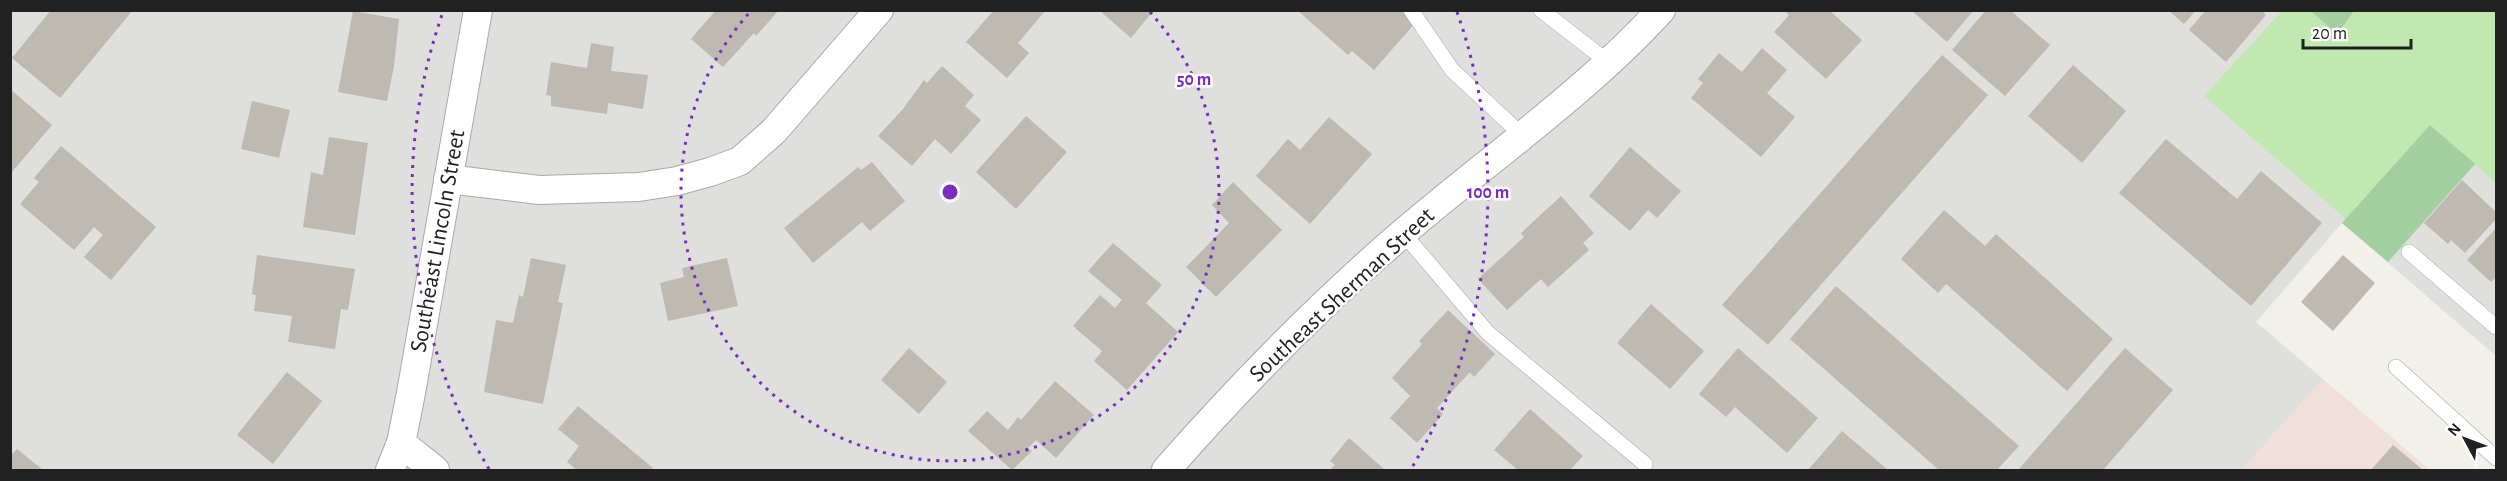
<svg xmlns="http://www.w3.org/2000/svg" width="2507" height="481" font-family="'Alegreya Sans',sans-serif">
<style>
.residential{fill:#dfdfde}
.commercial{fill:#f1dfd9}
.grass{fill:#c1e8b1}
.forest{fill:#a3ce9f}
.building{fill:#beb9b1}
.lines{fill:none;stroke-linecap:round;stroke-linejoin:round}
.service-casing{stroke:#a8a8a8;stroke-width:16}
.minor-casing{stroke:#a8a8a8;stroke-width:30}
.service{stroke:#fff;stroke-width:15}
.minor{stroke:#fff;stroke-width:28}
.ring{fill:none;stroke:#7b2cbf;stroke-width:3;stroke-dasharray:3 6}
.labels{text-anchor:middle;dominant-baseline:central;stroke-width:5;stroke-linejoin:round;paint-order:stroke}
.street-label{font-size:24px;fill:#212121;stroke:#fff}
.centre{fill:#7b2cbf;stroke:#fff;stroke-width:3}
.ring-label{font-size:18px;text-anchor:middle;font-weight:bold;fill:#7b2cbf;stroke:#fff;stroke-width:5;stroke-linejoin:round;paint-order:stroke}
</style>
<rect width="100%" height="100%" fill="#f1f0e9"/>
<polygon class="residential" points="10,11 2496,11 2496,356 2342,223 2256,322 2323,379 2242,470 11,470"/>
<polygon class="commercial" points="2323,379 2430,470 2242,470"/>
<polygon class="grass" points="2282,11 2311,11 2337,33 2354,11 2496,11 2496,183 2430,125 2346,219 2204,96"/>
<g class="forest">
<polygon points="2311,11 2354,11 2337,34"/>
<polygon points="2430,125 2475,164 2388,262 2342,223"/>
</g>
<g class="building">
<polygon points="51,10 133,10 60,98 12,58"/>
<polygon points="716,10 779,10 756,36 754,33 723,67 691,39"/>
<polygon points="994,10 1046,10 1018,43 1029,53 1007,78 966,42"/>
<polygon points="1099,10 1154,10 1131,38"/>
<polygon points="1297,10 1403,10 1416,22 1374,70 1352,51 1348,55"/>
<polygon points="1784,10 1829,10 1862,40 1826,79 1774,32 1789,15"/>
<polygon points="1911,10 1974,10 1947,42"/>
<polygon points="1986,10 2010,10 2050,45 2005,96 1952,50"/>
<polygon points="2168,10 2196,10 2184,24"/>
<polygon points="2206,10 2261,10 2266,15 2226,62 2189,30"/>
<polygon points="353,11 399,19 394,66 387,101 338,92"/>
<polygon points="591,43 614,47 611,71 648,75 643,109 608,103 607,114 551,106 551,96 546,95 551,62 587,68"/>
<polygon points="1762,48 1787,70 1767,93 1795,117 1761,157 1691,98 1703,83 1698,79 1719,53 1742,72"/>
<polygon points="1942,55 1988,95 1768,345 1722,305"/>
<polygon points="2073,65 2126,111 2082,163 2028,116"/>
<polygon points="942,66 974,95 965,106 981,120 951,154 935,139 912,166 878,136 903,109 924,80 927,83"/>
<polygon points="10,89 52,125 12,172 10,170"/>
<polygon points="252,101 290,110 279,158 241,149"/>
<polygon points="1026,116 1067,152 1016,209 976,172"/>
<polygon points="1329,117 1372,154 1310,224 1256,176 1288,139 1300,150"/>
<polygon points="329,137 368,143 355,235 303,227 311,172 323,175"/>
<polygon points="2166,139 2237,199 2261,171 2322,223 2251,306 2119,193"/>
<polygon points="61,146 156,227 111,280 84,257 103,235 94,227 74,250 20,204 39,182 34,178"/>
<polygon points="1630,147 1681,191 1657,218 1648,210 1630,231 1589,196"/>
<polygon points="872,162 905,201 870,231 862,222 813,263 784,228 858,167 861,170"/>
<polygon points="2462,180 2496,212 2496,219 2465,253 2451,240 2448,244 2424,223"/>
<polygon points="1233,182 1282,230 1216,297 1186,267 1229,223 1212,205"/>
<polygon points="1561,196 1594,233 1583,243 1589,250 1548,287 1541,279 1507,310 1478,279 1524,237 1521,233"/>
<polygon points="1944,210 1985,246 1996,234 2113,339 2067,391 1946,284 1938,293 1901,259"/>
<polygon points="2496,228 2496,279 2495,278 2491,282 2467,260"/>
<polygon points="1113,243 1162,285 1146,303 1178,332 1127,390 1094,361 1102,351 1073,326 1100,295 1115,308 1122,300 1088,271"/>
<polygon points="257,255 355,269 348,310 341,309 335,349 288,342 292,316 254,311 256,295 252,294"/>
<polygon points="2343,255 2375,283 2333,331 2301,302"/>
<polygon points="531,258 566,265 558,302 563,303 543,404 484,392 496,320 513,323 519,295 523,297"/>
<polygon points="727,258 738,306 668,321 660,283 684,277 682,268"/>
<polygon points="1836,286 2019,446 1997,470 1939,470 1790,339"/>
<polygon points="1651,304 1704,351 1670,389 1617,343"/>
<polygon points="1448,310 1495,354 1474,377 1470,372 1437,408 1443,414 1417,443 1390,418 1410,396 1392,378 1422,344 1419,341"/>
<polygon points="909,348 947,382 919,414 881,380"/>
<polygon points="1738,348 1818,418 1787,453 1735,407 1726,417 1699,394"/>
<polygon points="2125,348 2173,390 2103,470 2018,470"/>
<polygon points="287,372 322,401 273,464 237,435"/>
<polygon points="1055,381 1094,415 1056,458 1036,440 1028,448 1032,451 1012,470 968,431 987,411 1008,430 1018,417 1021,420"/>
<polygon points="578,406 653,468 651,470 577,470 567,462 579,446 558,429"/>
<polygon points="1530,409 1583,456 1570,470 1518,470 1494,450"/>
<polygon points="1842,431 1888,470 1808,470"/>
<polygon points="1349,438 1384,469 1383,470 1330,470 1335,465 1330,461"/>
<polygon points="2393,445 2423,470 2371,470"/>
<polygon points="17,449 43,470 10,470 10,456"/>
</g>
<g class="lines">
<defs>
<g id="service">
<polyline points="1411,10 1452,70 1523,136"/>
<polyline points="1541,10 1608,62"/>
<polyline points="1403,233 1488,333 1645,464"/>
<polyline points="2409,252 2496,327"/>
<polyline points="2396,367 2496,458"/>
</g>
<g id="minor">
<polyline points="448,179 539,190 639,187 677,181 710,172 740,161 774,131 879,10"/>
<polyline points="401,443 435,470"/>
<polyline points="390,470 401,443 411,393 478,10"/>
<path d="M1166,470C1239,387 1319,305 1403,233C1489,159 1584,94 1661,10"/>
</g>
</defs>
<use href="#service" class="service-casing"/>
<use href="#minor" class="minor-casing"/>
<use href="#service" class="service"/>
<use href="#minor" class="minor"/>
</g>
<g class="ring">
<path d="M1150 12A269 269 0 1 1 750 12"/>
<path d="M489 469A538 538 0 0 1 443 12M1457 12A538 538 0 0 1 1411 469"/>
</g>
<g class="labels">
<g class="street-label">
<text transform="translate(438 241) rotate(-80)">Southeast Lincoln Street</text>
<text transform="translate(1342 295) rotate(-43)">Southeast Sherman Street</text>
</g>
</g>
<circle cx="950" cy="192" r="9" class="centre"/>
<g class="ring-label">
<text x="1194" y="85">50 m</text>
<text x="1488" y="198">100 m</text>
</g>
<rect width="2507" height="481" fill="none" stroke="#212121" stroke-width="24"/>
<g transform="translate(2465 439) rotate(311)" stroke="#ffffff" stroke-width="4.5" paint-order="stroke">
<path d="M0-4.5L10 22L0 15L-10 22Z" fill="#212121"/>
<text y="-9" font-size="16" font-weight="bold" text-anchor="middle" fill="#212121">N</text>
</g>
<path d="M2303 39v9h108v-9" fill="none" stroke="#212121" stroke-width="3"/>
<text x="2312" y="39" font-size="18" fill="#212121" stroke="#ffffff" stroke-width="4.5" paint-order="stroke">20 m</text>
</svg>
